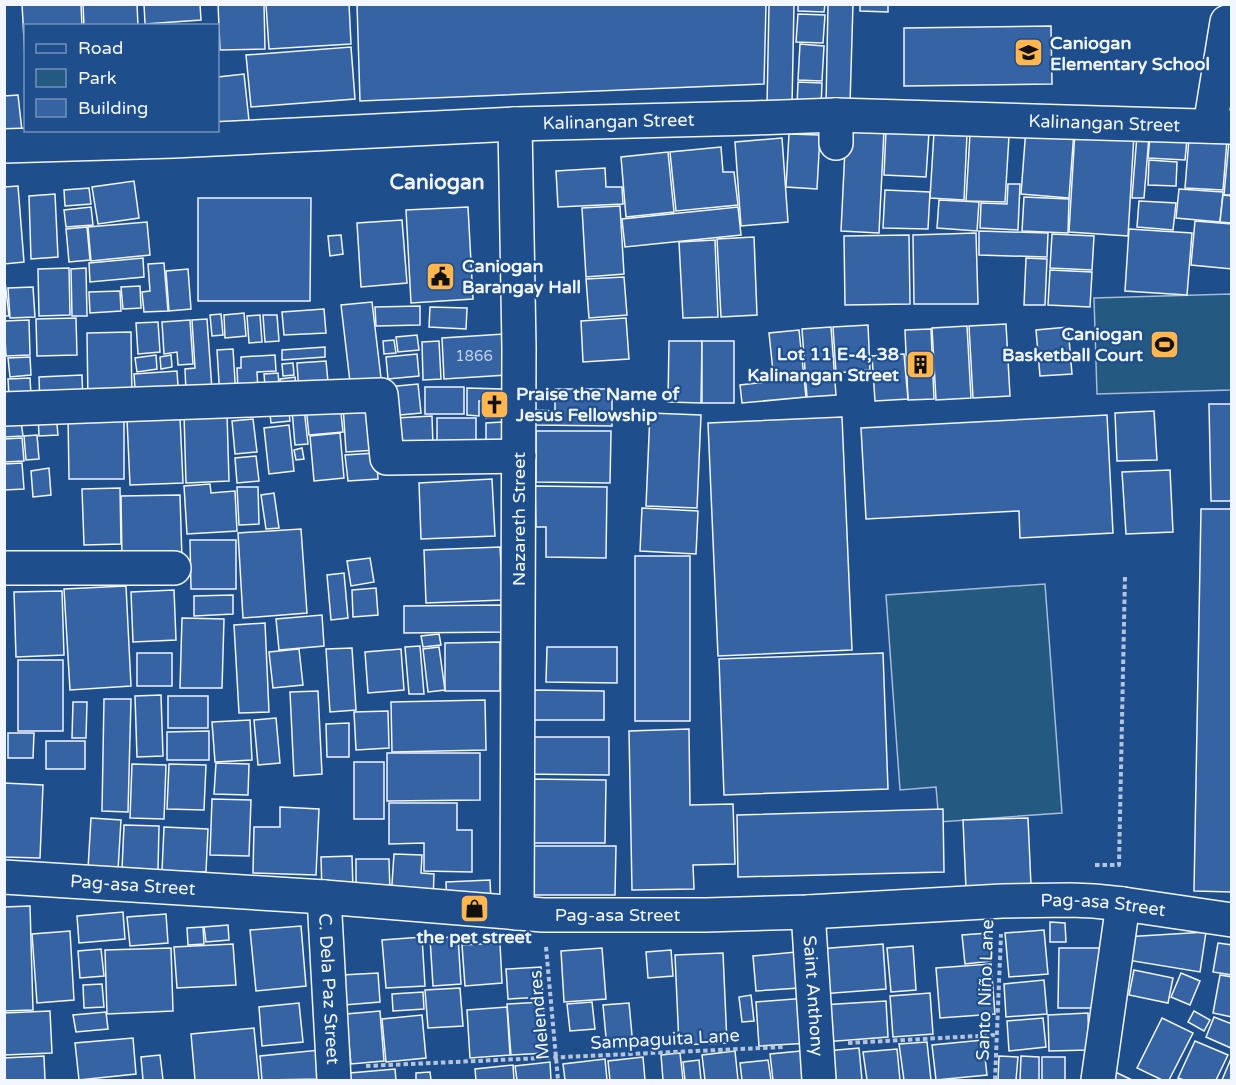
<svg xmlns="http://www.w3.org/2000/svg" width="1236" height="1085" font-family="'Varela Round',sans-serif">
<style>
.green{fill:#245a82;stroke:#a8bbd7;stroke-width:1.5}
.building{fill:#3563a3;stroke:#f2f6ff;stroke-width:1.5}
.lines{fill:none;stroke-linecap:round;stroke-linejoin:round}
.minor-casing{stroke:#f2f6ff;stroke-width:36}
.path{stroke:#b3c4dc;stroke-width:4;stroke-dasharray:4.5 3;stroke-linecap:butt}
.minor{stroke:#1f4e8c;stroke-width:33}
.labels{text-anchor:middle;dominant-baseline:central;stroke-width:4.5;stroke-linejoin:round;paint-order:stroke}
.number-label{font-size:15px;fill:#c3d1e8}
.poi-label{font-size:18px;font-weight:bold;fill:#f2f6ff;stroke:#1f4e8c;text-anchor:start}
.street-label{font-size:18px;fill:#f2f6ff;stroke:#1f4e8c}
.quarter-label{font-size:21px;font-weight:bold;fill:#f2f6ff;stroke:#1f4e8c}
</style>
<rect width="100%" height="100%" fill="#1f4e8c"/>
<g class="green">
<polygon points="1231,294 1231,390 1097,394 1094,298"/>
<polygon points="1045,584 1062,813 939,822 936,787 900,790 886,595"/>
</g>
<g class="building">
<polygon points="22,4 81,4 82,26 26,26 26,75"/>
<polygon points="83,4 137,4 138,26 84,26"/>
<polygon points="144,4 200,4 201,20 145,24"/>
<polygon points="218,4 264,4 265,49 220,50"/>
<polygon points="266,4 349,4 351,44 269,49"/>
<polygon points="357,4 766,4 764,84 360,101"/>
<polygon points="769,4 794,4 792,106 767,106"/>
<polygon points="798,4 825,4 824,12 798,11"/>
<polygon points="828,4 853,4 850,104 826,104"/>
<polygon points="860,4 888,4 888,12 860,11"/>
<polygon points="798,14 825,15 823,43 796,42"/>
<polygon points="1051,26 1052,84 904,86 904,28"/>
<polygon points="800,44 824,46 822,81 798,80"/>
<polygon points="351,47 355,99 251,107 246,55"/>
<polygon points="244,74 250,130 218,130 218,77"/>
<polygon points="798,82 822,83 821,107 797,106"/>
<polygon points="18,95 22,131 4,132 4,96"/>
<polygon points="846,128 884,130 879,233 841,231"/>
<polygon points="1026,128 1074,131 1069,198 1021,194"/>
<polygon points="886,130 929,132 926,177 884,175"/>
<polygon points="1075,131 1134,135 1128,236 1069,232"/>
<polygon points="934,132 967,134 964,200 930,198"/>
<polygon points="789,134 820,135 817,189 786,187"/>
<polygon points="970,134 1009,136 1005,202 966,201"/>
<polygon points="1137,135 1149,136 1144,198 1132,198"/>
<polygon points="1150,136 1187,139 1185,160 1148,158"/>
<polygon points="782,138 788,222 741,226 735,142"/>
<polygon points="1189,138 1227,140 1223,190 1185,188"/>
<polygon points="1229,141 1232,141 1232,195 1224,195"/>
<polygon points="721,147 723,172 734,172 738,205 676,211 670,152"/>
<polygon points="668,152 674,212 626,217 621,157"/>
<polygon points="1149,160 1177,162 1176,186 1148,185"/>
<polygon points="605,168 606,187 622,187 623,204 558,207 556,171"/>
<polygon points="134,181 139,218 98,224 92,187"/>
<polygon points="1008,184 1020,184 1018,230 980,228 981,203 1007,204"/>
<polygon points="18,186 24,262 4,264 4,187"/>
<polygon points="89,188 91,204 65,206 64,190"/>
<polygon points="1179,189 1223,192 1220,222 1176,218"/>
<polygon points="885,190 930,192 928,229 883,228"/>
<polygon points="55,194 58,257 31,259 29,196"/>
<polygon points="1223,195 1232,196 1232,223 1220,222"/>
<polygon points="1024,197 1069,199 1068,233 1022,231"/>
<polygon points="198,198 311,198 310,301 198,301"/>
<polygon points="939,200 979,202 977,231 937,228"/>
<polygon points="1139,201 1176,203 1173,230 1137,227"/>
<polygon points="620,206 624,274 586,277 582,208"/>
<polygon points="91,207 93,225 66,227 64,210"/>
<polygon points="468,207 473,299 411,303 406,210"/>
<polygon points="738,207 741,235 625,247 622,219"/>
<polygon points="402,220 407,283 361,287 357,223"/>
<polygon points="1195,221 1232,224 1232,269 1191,265"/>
<polygon points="147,222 150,255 91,261 88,227"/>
<polygon points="87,227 90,260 69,262 66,229"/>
<polygon points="1129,229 1192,233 1187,295 1125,291"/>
<polygon points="979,231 1048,233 1047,257 979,255"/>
<polygon points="976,233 978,304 914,304 913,235"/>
<polygon points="1052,234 1094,236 1092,270 1050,268"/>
<polygon points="341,235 343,254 330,256 328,236"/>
<polygon points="909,235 910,304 845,305 844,236"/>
<polygon points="754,237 757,315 721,317 717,239"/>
<polygon points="715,240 718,317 683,318 679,242"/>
<polygon points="143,258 144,277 90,282 89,263"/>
<polygon points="1026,258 1047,259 1045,305 1024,305"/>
<polygon points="164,263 168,311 144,312 142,292 150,291 148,264"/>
<polygon points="69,268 70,315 39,316 38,269"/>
<polygon points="86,268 87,316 72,316 71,269"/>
<polygon points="188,269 191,309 169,311 166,271"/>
<polygon points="1050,270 1092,272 1090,307 1048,305"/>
<polygon points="4,273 9,316 4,316"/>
<polygon points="624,277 627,315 589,318 586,279"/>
<polygon points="140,286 141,308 123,309 121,287"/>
<polygon points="33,287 35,317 10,318 8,288"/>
<polygon points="120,291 121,311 90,313 89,292"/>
<polygon points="372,302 381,378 350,382 341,305"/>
<polygon points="420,306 420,325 376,326 375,307"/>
<polygon points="430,307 467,308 466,329 429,327"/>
<polygon points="324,309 326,333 284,335 282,312"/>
<polygon points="244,313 246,336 225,338 224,315"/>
<polygon points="221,314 223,335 212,336 210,315"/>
<polygon points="260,315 262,342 249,343 247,316"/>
<polygon points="263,315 277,315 279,341 265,342"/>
<polygon points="76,318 77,355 37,356 36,319"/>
<polygon points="626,318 629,359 583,362 581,321"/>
<polygon points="207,319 212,390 186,392 185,369 195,368 192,320"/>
<polygon points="29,320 30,355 6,356 4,321"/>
<polygon points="190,320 193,364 178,365 177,352 164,354 162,322"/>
<polygon points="158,322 160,352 138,354 136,323"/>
<polygon points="1006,324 1010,396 973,398 969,326"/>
<polygon points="868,325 870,370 836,373 833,327"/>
<polygon points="967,326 971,398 936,400 932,328"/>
<polygon points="831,327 836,395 807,397 802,329"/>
<polygon points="1068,327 1072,374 1040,376 1036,330"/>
<polygon points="931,329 934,399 908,400 905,330"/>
<polygon points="799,330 806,397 742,403 740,385 774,381 769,333"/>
<polygon points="131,332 132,402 88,402 87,333"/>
<polygon points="504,334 507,375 444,379 442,338"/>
<polygon points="417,335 419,350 398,352 396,337"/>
<polygon points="394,340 396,353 384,354 383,341"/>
<polygon points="439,341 441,379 423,380 422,342"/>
<polygon points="669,341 702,341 701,403 668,402"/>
<rect x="702" y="341" width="32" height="62"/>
<polygon points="325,347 325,357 282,360 282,350"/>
<polygon points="233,349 236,397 220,398 217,350"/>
<polygon points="417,354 419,376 388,379 386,357"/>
<polygon points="904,354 908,399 875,401 872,356"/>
<polygon points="156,355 157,369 137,372 135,358"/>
<polygon points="171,355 172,367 161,369 160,357"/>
<polygon points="275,355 276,371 257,372 258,390 238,391 237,368 241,368 241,357"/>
<polygon points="30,357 31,375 10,377 8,358"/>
<polygon points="326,361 329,392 299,394 297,363"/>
<polygon points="293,363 294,375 283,376 282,364"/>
<polygon points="177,371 179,401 136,403 134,374"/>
<polygon points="278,373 280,396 266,397 264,374"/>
<polygon points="82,375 83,404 40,406 39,377"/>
<polygon points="295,377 297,395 282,396 280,379"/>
<polygon points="30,378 31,395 9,397 8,379"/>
<polygon points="418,384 421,413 389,416 387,387"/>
<rect x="425" y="387" width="39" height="27"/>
<polygon points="467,388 502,389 502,417 486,418 486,401 479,401 479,416 467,415"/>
<polygon points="555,389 612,389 612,426 535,425 535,410 555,411"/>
<polygon points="288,403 290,421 271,423 269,405"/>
<polygon points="373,403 376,450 346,452 343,405"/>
<polygon points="340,404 343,432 309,435 306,407"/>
<polygon points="1209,404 1232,404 1232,501 1211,501"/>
<polygon points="304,408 308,444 295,445 292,410"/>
<polygon points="1154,411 1157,460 1117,461 1115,413"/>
<polygon points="650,413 701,415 697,508 646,506"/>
<polygon points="56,414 58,435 39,436 38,415"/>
<polygon points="68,414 124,414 124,479 69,479"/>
<polygon points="227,414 229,481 186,483 184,415"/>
<polygon points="1107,415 1113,533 1020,538 1019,511 866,519 861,428"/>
<polygon points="432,416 433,446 399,447 397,418"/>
<polygon points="180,417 183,483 130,485 127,419"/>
<polygon points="842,417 852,650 718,656 708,423"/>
<rect x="437" y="418" width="39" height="29"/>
<polygon points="253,419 257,452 235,454 232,421"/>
<polygon points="21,421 23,436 4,437 4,422"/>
<polygon points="502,422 503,447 486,448 486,423"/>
<polygon points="289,425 294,471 269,474 264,428"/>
<polygon points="536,431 611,431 610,483 536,482"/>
<polygon points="340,433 344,478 314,481 310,436"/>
<polygon points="37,435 39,459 26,460 24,436"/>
<polygon points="22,438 24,461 4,462 4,439"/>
<polygon points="302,448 304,459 296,460 294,450"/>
<polygon points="376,453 378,479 348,481 345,455"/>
<polygon points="256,456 259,481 237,483 235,458"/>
<polygon points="22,463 24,489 4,490 4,464"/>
<polygon points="49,468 51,495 33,497 31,471"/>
<polygon points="1170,470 1173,532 1126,534 1122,472"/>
<polygon points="492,479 495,536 421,539 419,483"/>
<polygon points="210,484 211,493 235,491 237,531 187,534 184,486"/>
<polygon points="535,486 607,487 606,558 546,557 546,527 536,527"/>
<polygon points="237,487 258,487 259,524 239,525"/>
<polygon points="120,488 121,544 84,545 82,489"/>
<polygon points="274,493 279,528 266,529 261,495"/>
<polygon points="180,495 182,559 122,560 121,496"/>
<polygon points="642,508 698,511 696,554 640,551"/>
<polygon points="1201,509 1232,509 1232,892 1194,891"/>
<polygon points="301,529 307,613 243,618 238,533"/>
<polygon points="190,540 236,540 236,589 191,589"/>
<polygon points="500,547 503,600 426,603 424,550"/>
<rect x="635" y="556" width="55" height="165"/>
<polygon points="370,558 374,582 351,586 347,561"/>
<polygon points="344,573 348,618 331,620 327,575"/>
<polygon points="126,586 131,686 70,690 64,589"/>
<polygon points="376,588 378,615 353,617 352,590"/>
<polygon points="174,590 176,640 133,642 131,592"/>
<polygon points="62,591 64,655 16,657 14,592"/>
<polygon points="233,595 233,614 194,616 194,596"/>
<polygon points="502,605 502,632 404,633 404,606"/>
<polygon points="322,615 324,646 279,650 276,619"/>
<polygon points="182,618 224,619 222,688 180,688"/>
<polygon points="265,623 269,712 239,713 234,625"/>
<polygon points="439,634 441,645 423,647 421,636"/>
<polygon points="500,642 500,691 445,691 445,643"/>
<polygon points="420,646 424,694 409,694 405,647"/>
<polygon points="439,647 445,690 428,692 423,649"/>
<polygon points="547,647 617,647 617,683 546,682"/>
<polygon points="352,648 356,710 330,712 326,649"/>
<polygon points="299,649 303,685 273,688 269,652"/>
<polygon points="401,649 404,690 368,693 365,652"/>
<rect x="137" y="653" width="35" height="33"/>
<polygon points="883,653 888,789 724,795 719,659"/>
<rect x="18" y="660" width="45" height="71"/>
<polygon points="533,690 604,691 604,720 532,720"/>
<polygon points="318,691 322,774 294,776 290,692"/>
<polygon points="161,695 163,756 137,757 135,696"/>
<rect x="168" y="696" width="40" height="32"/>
<polygon points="104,699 131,699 128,812 102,811"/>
<polygon points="485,700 486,750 392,752 391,702"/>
<polygon points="73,702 87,702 86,738 72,738"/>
<polygon points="388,711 389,748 356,750 354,712"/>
<polygon points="276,718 280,763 258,765 254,720"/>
<polygon points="250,720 252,760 215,762 212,722"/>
<polygon points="349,723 349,757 327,757 326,724"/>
<polygon points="689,729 690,805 733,804 735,864 693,865 694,889 632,890 629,731"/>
<polygon points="209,731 209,760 167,760 167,732"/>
<polygon points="8,733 34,733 33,758 8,758"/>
<polygon points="521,737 609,737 609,775 521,774"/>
<rect x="46" y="741" width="39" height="28"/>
<polygon points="387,753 480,753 480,800 387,801"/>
<rect x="354" y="762" width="30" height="57"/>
<polygon points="216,763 249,764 248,795 214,794"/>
<polygon points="132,764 166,765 164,819 130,818"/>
<polygon points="169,764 206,765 204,810 167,809"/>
<polygon points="527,779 606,780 605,843 527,843"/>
<polygon points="4,783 43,785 40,858 4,857"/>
<polygon points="212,799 251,800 249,856 210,855"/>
<polygon points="389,803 457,803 457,830 472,830 472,872 424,871 424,843 389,844"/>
<polygon points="280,807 319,809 316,875 253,873 254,827 280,827"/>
<polygon points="943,809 944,872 738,877 737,815"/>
<polygon points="91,818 121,820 118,870 88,869"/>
<polygon points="1028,818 1031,886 966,889 963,820"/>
<polygon points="124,825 159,826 158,870 122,869"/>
<polygon points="164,827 208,829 206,872 162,871"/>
<polygon points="528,846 616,846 615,895 528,895"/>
<polygon points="394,854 422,855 421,873 434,874 433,901 391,899"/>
<polygon points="352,856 353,891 322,892 321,857"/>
<polygon points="356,859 389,859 390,894 356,895"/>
<polygon points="490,880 491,902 447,904 446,882"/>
<polygon points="30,906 33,1010 4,1011 4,907"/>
<polygon points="123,912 125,939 79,943 77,916"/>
<polygon points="166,914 168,943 130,946 127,917"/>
<polygon points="1050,922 1065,923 1066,942 1050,942"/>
<polygon points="228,925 229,940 206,942 204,927"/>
<polygon points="301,926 306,986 256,991 250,930"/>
<polygon points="203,927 204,944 188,945 187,928"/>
<polygon points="1044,930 1048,974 1009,977 1005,933"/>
<polygon points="70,931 74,1000 37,1003 32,934"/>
<polygon points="1206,932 1200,972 1121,959 1124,937"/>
<polygon points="988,933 991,961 965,964 962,935"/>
<polygon points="422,937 425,986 386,988 382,940"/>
<polygon points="458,937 461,984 433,986 430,938"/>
<polygon points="500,943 502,983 465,986 462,945"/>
<polygon points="1218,943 1232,945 1232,975 1213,972"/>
<polygon points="233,944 236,985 177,988 174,947"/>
<polygon points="883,944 886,989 821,994 818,949"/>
<polygon points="913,946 916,990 891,992 887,948"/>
<polygon points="171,948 173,1011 107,1014 105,950"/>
<polygon points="602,948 606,999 564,1002 561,951"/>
<polygon points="1059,948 1104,948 1103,1008 1058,1008"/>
<polygon points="101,949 104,976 80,978 78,951"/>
<polygon points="671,950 673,976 648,978 646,952"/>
<polygon points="796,952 799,988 756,991 753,956"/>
<polygon points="723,953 727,1043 679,1045 675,955"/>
<polygon points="991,964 995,1014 940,1018 936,968"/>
<polygon points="541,967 543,997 508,999 506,969"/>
<polygon points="1134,970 1173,978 1168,1003 1129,995"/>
<polygon points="378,973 380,1002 344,1005 342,975"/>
<polygon points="1181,973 1200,981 1190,1005 1171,997"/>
<polygon points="1220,975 1232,977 1232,1017 1213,1013"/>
<polygon points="1044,980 1047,1014 1006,1017 1004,984"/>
<polygon points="102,984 104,1007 84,1008 83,985"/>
<polygon points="460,988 463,1026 428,1028 425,990"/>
<polygon points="423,992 424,1009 393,1011 392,994"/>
<polygon points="930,993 933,1034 893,1037 890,996"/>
<polygon points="751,995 754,1021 742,1022 739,997"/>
<polygon points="807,998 811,1043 759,1046 756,1002"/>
<polygon points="886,1001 888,1037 824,1042 821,1005"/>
<polygon points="543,1002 547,1053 511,1055 507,1004"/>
<polygon points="592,1002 595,1029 570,1031 567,1004"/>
<polygon points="299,1003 303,1042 262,1046 259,1007"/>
<polygon points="629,1003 633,1046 607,1048 603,1005"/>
<polygon points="507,1007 510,1055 470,1058 467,1010"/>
<polygon points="50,1011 52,1053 4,1055 4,1013"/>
<polygon points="380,1011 384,1061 351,1064 346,1014"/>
<polygon points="1194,1011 1210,1020 1204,1031 1188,1022"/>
<polygon points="106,1012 108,1029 76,1032 73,1015"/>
<polygon points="1088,1013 1089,1050 1049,1051 1048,1015"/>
<polygon points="422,1015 426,1058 386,1062 382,1019"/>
<polygon points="1214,1017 1232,1024 1231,1048 1206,1037"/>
<polygon points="1043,1018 1046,1047 1009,1051 1007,1021"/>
<polygon points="1162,1018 1193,1033 1169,1080 1162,1080 1137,1068"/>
<polygon points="254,1028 259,1080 195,1080 191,1034"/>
<polygon points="133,1038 136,1074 79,1080 75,1043"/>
<polygon points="983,1040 987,1075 936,1080 932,1045"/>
<polygon points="1195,1041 1228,1055 1216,1080 1184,1080 1178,1078"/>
<polygon points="927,1042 931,1080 904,1080 899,1044"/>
<polygon points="859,1048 862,1080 829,1080 826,1051"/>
<polygon points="897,1049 900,1080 867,1080 863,1052"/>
<polygon points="320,1050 323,1079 262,1080 260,1056"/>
<polygon points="811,1050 814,1080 773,1080 770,1054"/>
<polygon points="735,1051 738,1080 705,1080 702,1055"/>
<polygon points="680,1053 683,1080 663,1080 661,1055"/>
<polygon points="160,1055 163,1080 143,1080 141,1057"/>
<polygon points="44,1056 45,1080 4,1080 4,1058"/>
<polygon points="999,1056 1018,1057 1016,1080 998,1080"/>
<polygon points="1021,1056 1039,1057 1039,1080 1020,1080"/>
<polygon points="1232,1056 1232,1080 1222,1080"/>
<polygon points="643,1057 645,1080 610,1080 608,1061"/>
<rect x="1042" y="1057" width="23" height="23"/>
<polygon points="605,1059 607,1080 565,1080 563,1064"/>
<polygon points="699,1060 701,1080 685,1080 683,1062"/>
<polygon points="768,1060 771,1080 742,1080 740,1063"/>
<polygon points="550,1062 551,1080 517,1080 515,1066"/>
<polygon points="513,1065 514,1080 476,1080 475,1069"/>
<polygon points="395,1069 396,1080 351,1080 350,1073"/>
<polygon points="1109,1069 1132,1080 1107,1080"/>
<polygon points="430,1072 431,1080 416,1080 416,1073"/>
</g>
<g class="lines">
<defs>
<g id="minor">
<polyline points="515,124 519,348 517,913"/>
<polyline points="1210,126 1227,22"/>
<polyline points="836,143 836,115"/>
<path id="s1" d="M4,146L174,141L515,124L753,118L836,115L1232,127"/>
<polyline points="4,409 381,395 387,458 519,456"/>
<polyline points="4,568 174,568"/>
<path id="s2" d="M4,877L324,897L543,915H706L808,912L1002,901L1071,900L1094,901L1123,904L1232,920"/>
<path id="s3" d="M324,897L334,1080"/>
<path id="s4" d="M808,912L819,1080"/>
<polyline points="1098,1080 1123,904"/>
</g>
</defs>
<use href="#minor" class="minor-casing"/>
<g class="path">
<polyline points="1095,865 1119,865 1125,575"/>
<polyline points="546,947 558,1080"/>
<polyline points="848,1043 997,1035"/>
<polyline points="366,1066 784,1047"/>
<polyline points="995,1080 1001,934"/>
</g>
<use href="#minor" class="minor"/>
</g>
<defs>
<symbol id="school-square" viewBox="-11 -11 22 22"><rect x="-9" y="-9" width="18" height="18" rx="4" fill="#ffb74d" stroke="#1f4e8c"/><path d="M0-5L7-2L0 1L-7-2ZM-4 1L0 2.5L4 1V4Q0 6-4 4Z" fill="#111"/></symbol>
<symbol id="civic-square" viewBox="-11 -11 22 22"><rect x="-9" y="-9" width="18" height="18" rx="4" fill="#ffb74d" stroke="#1f4e8c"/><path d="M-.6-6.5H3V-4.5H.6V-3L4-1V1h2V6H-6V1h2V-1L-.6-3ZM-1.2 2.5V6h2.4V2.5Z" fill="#111"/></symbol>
<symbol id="stadium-square" viewBox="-11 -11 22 22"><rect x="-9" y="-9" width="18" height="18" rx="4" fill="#ffb74d" stroke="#1f4e8c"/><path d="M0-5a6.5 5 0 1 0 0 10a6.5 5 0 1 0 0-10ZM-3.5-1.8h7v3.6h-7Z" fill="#111"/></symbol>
<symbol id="building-square" viewBox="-11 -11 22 22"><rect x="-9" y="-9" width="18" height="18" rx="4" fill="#ffb74d" stroke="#1f4e8c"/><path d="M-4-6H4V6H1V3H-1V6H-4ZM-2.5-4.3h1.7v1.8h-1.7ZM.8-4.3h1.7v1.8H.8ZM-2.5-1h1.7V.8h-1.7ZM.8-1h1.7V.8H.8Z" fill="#111"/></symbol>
<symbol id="church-square" viewBox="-11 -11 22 22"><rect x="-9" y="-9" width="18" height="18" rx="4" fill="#ffb74d" stroke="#1f4e8c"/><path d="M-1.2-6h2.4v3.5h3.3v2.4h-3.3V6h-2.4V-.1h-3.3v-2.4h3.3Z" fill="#111"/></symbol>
<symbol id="shop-square" viewBox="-11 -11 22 22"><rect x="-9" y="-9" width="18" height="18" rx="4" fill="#ffb74d" stroke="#1f4e8c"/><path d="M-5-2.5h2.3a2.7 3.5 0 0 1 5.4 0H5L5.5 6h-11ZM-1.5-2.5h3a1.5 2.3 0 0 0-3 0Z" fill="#111"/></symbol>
</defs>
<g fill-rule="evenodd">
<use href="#school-square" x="1012" y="36" width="33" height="33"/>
<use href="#civic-square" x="424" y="260" width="33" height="33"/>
<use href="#stadium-square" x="1148" y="328" width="33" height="33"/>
<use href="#building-square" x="904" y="348" width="33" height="33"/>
<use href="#church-square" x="478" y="388" width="33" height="33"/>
<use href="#shop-square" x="458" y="892" width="33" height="33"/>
</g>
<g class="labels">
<g class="number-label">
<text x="474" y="356">1866</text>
</g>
<g class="poi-label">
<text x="1050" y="43">Caniogan<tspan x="1050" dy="21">Elementary School</tspan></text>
<text x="462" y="266">Caniogan<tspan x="462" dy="21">Barangay Hall</tspan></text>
<text x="1143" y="334" text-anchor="end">Caniogan<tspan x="1143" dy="21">Basketball Court</tspan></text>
<text x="899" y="354" text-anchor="end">Lot 11 E-4, 38<tspan x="899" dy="21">Kalinangan Street</tspan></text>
<text x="516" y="394">Praise the Name of<tspan x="516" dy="21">Jesus Fellowship</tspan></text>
<text x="474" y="937" text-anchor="middle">the pet street</text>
</g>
<g class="street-label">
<text stroke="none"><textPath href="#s1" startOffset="615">Kalinangan Street</textPath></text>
<text stroke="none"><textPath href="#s1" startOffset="1101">Kalinangan Street</textPath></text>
<text transform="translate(519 519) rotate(-90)">Nazareth Street</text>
<text stroke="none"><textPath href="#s2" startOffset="129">Pag-asa Street</textPath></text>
<text stroke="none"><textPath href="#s2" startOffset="1101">Pag-asa Street</textPath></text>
<text stroke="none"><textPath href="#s2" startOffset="615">Pag-asa Street</textPath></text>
<text stroke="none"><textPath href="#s3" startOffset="92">C. Dela Paz Street</textPath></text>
<text transform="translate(985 990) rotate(-88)">Santo Niño Lane</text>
<text stroke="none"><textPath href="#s4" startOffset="84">Saint Anthony</textPath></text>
<text transform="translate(539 1015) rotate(-95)">Melendres</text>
<text transform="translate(665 1039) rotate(-3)">Sampaguita Lane</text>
</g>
<g class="quarter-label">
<text x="437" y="182">Caniogan</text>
</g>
</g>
<rect width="1236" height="1085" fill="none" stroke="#f2f6ff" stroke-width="12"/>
<rect x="24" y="24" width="195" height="108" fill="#1f4e8c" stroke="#7391ba" stroke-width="1.5"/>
<rect x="36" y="44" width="30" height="9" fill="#1f4e8c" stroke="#7391ba" stroke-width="1.5"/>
<text x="78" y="54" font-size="18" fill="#f2f6ff">Road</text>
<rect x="36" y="69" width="30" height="18" fill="#245a82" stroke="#7391ba" stroke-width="1.5"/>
<text x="78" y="84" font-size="18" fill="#f2f6ff">Park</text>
<rect x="36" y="99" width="30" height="18" fill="#3563a3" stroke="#7391ba" stroke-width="1.5"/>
<text x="78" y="114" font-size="18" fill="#f2f6ff">Building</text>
</svg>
